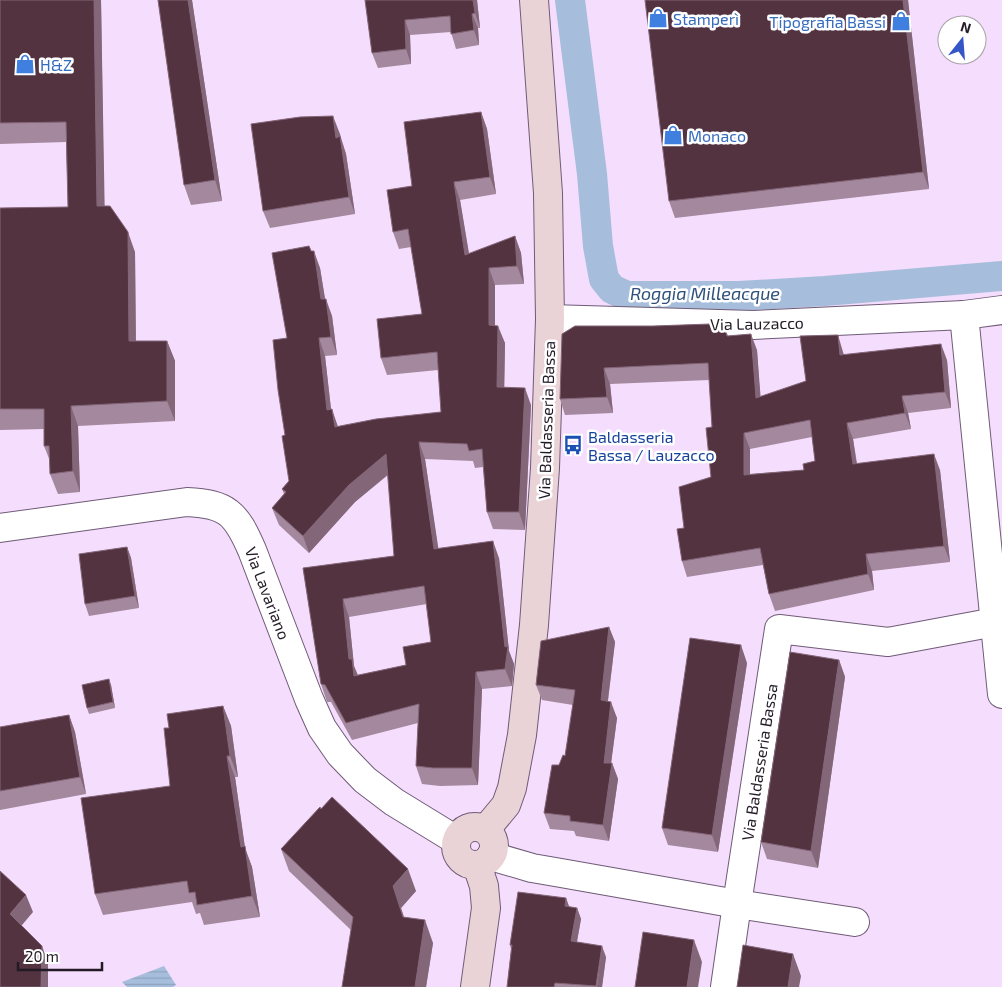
<svg xmlns="http://www.w3.org/2000/svg" width="1002" height="987" font-family="'Exo 2',sans-serif">
<style>
.water{fill:url(#water-rules)}
.lines{fill:none;stroke-linecap:round;stroke-linejoin:round}
.canal{stroke:#a6bedc;stroke-width:30}
.street-casing{stroke:#6f5b76;stroke-width:30}
.secondary-casing{stroke:#6f5b76;stroke-width:30}
.street{stroke:#fff;stroke-width:28}
.secondary{stroke:#ead3d7;stroke-width:28}
.wall{fill:#a4889e;fill-rule:evenodd}
.shaded-wall{fill:#846679}
.building{fill:#533340;stroke:#846679;fill-rule:evenodd}
.labels{text-anchor:middle;dominant-baseline:central;stroke-width:5;stroke-linejoin:round;paint-order:stroke}
.shop-label{font-size:16px;fill:#366cbe;stroke:#fff;text-anchor:start}
.street-label{font-size:16px;fill:#221a25;stroke:#fff}
.transit-label{font-size:16px;fill:#164399;stroke:#fff;text-anchor:start}
.water-label{font-size:18px;font-style:italic;fill:#2e507a;stroke:#fff}
</style>
<defs>
<pattern id="water-rules" width="6" height="5" patternUnits="userSpaceOnUse" patternTransform="scale(1.25)"><rect width="6" height="5" fill="#a6bedc"/><path d="M0 2.5h6" fill="none" stroke="#8fa3bd"/></pattern>
</defs>
<rect width="100%" height="100%" fill="#f5ddfd"/>
<polygon class="water" points="164,966 176,985 173,987 127,987 122,982"/>
<g class="lines">
<polyline class="canal" points="570,0 592,174 598,246 604,279 612,289 627,296 739,296 825,291 1002,276"/>
<defs>
<g id="street">
<polyline points="964,315 1002,694"/>
<polyline points="550,319 753,325 964,315 1002,310"/>
<path d="M0,528L187,502C227,504 236,513 252,550L309,699L322,728L340,754L365,780L394,802L456,840"/>
<polyline points="491,856 532,868 561,873 737,904 855,922"/>
<polyline points="725,987 737,904 779,629 888,642 995,622"/>
</g>
<g id="secondary">
<circle cx="475" cy="846" r="19"/>
<polyline points="486,829 506,805 512,788 522,735 534,625 545,468 550,319 548,193 534,0"/>
<polyline points="475,987 486,908 484,886 477,865"/>
</g>
</defs>
<use href="#street" class="street-casing"/>
<use href="#secondary" class="secondary-casing"/>
<use href="#street" class="street"/>
<use href="#secondary" class="secondary"/>
</g>
<g class="wall">
<polygon points="0,0 101,0 104,206 135,252 136,341 167,341 175,361 175,421 78,426 80,492 58,494 50,474 50,461 44,446 44,429 0,430 0,208 68,207 66,142 0,144"/>
<polygon points="158,0 192,0 222,201 191,205 184,185"/>
<polygon points="365,0 477,0 480,28 478,28 479,45 456,49 451,32 410,35 411,64 378,68 372,53"/>
<polygon points="908,0 929,189 675,218 669,201"/>
<path d="M481,112L487,129L496,194L460,200L469,254L515,236L521,253L524,284L495,285V326L505,343L504,387L531,405L525,530L493,529L487,512L483,467L475,468L473,461L425,459L438,549L499,558L509,651L514,664L512,686L482,689L478,785L440,786L422,784L416,766L418,723L352,740L331,702H327L321,684L303,568L394,556L388,475L355,502L309,553L279,525L272,508L284,494L282,489L289,481L285,435L287,338L309,246L320,268L325,299L332,316L337,355L325,356L331,409L338,427L441,412L438,370L387,375L381,358L422,314L411,247L399,249L393,232L412,186ZM427,604L431,642L406,665L358,675L354,666L349,617Z"/>
<polygon points="340,134 346,154 355,214 270,228 263,211"/>
<path d="M724,325L728,336L757,350L760,397L806,381L843,352L844,355L947,360L951,408L908,413L911,429L853,439L857,463L940,470L950,562L872,571L874,590L775,611L769,594L763,565L687,577L682,561L684,528L711,477L712,427L709,380L610,384L613,413L565,415L560,399L653,326ZM812,437L815,461L804,470L750,474V449Z"/>
<polygon points="127,547 131,558 139,608 89,616 85,604"/>
<polygon points="609,627 615,642 608,701 617,718 611,763 612,763 618,779 609,841 576,836 574,831 550,829 544,813 559,765 565,756 573,705 542,700 536,685"/>
<polygon points="839,660 845,677 818,868 767,859 761,842"/>
<polygon points="747,663 718,852 668,845 662,828"/>
<polygon points="111,685 115,708 89,714 87,708"/>
<polygon points="223,706 231,726 238,777 235,777 245,848 252,867 260,917 204,925 200,913 196,914 192,902 103,915 95,894 170,786 169,728"/>
<polygon points="69,715 75,732 86,794 0,810 0,727"/>
<polygon points="281,849 416,891 401,908 404,917 433,943 426,987 342,987 351,930 289,871"/>
<polygon points="566,898 569,907 577,908 581,919 577,942 606,957 602,987 507,987 511,949 510,945"/>
</g>
<g class="shaded-wall">
<polygon points="94,0 101,0 105,226 97,206"/>
<polygon points="188,0 192,0 222,201 215,180"/>
<polygon points="473,0 477,0 480,28 475,13"/>
<polygon points="903,0 908,0 929,189 923,172"/>
<polygon points="472,14 478,28 479,45 474,30"/>
<polygon points="405,20 410,35 411,64 406,49"/>
<polygon points="481,112 487,129 496,194 490,177"/>
<polygon points="333,116 340,134 343,155 336,138"/>
<polygon points="340,136 346,154 355,214 349,197"/>
<polygon points="454,182 460,200 472,272 465,255"/>
<polygon points="128,232 135,252 136,361 129,341"/>
<polygon points="515,236 521,253 524,284 517,266"/>
<polygon points="309,246 316,263 314,251 320,268 328,317 321,299"/>
<polygon points="489,268 495,285 495,343 489,325"/>
<polygon points="326,299 332,316 337,355 331,337"/>
<polygon points="498,326 505,343 504,404 497,387"/>
<polygon points="751,334 757,350 762,415 756,398"/>
<polygon points="838,335 843,352 846,372 840,355"/>
<polygon points="319,338 325,356 333,427 327,410"/>
<polygon points="167,341 175,361 175,421 167,401"/>
<polygon points="941,344 947,360 951,408 945,392"/>
<polygon points="604,368 610,384 613,413 607,397"/>
<polygon points="525,388 531,405 525,530 519,512"/>
<polygon points="902,396 908,413 911,429 905,413"/>
<polygon points="71,406 78,426 80,492 73,471"/>
<polygon points="332,409 338,427 335,427"/>
<polygon points="847,423 853,439 859,480 853,464"/>
<polygon points="744,433 750,449 750,491 744,475"/>
<polygon points="419,442 425,459 441,566 434,549"/>
<polygon points="386,454 392,471 355,502 309,553 303,536 349,485"/>
<polygon points="934,454 940,470 950,562 944,546"/>
<polygon points="493,541 499,558 509,651 514,664 512,686 505,669 505,647"/>
<polygon points="127,547 131,558 139,608 135,596"/>
<polygon points="866,554 872,571 874,590 868,574"/>
<polygon points="343,599 349,617 354,666 358,676 354,676 349,659"/>
<polygon points="609,627 615,642 606,715 601,700"/>
<polygon points="741,645 747,663 718,852 712,835"/>
<polygon points="839,660 845,677 818,868 811,851"/>
<polygon points="476,672 482,689 478,785 472,768"/>
<polygon points="109,679 111,685 115,708 113,702"/>
<polygon points="611,702 617,718 609,779 604,763"/>
<polygon points="223,706 231,726 238,777 230,756"/>
<polygon points="69,715 75,732 86,794 80,777"/>
<polygon points="227,756 235,777 245,848 252,867 260,917 252,896 241,847"/>
<polygon points="612,763 618,779 609,841 603,825"/>
<polygon points="408,869 416,891 401,908 411,940 393,886"/>
<polygon points="26,895 33,912 17,931 10,914"/>
<polygon points="566,898 570,909 565,906"/>
<polygon points="577,908 581,919 575,952 571,941"/>
<polygon points="425,920 433,943 426,987 415,987"/>
<polygon points="694,940 702,962 698,987 687,987"/>
<polygon points="42,946 48,963 48,987 41,987"/>
<polygon points="602,946 606,957 602,987 597,987"/>
<polygon points="793,954 801,976 799,987 788,987"/>
</g>
<g class="building">
<polygon points="0,0 94,0 97,206 110,206 128,232 129,341 167,341 167,401 71,406 73,471 50,474 49,446 44,446 44,409 0,409 0,208 68,207 66,122 0,123"/>
<polygon points="158,0 188,0 215,180 184,185"/>
<polygon points="365,0 473,0 475,13 472,14 474,30 451,34 450,16 405,20 406,49 372,53"/>
<polygon points="645,0 903,0 923,172 669,201"/>
<path d="M481,112L490,177L454,182L465,255L515,236L517,266L489,268V325L498,326L497,387L525,388L519,512H487L482,449L469,451L467,444L419,442L434,549L493,541L505,647L508,646L505,669L476,672L472,768H433L416,766L419,704L346,723L325,685L321,684L303,568L394,556L386,454L349,485L303,536L272,508L286,492L282,489L289,481L282,436L285,435L278,390L273,340L287,338L272,253L309,246L311,251H314L321,299H326L331,337L319,338L327,410L332,409L335,427L376,419L441,412L437,352L381,358L377,319L422,314L408,229L393,232L387,190L412,186L404,122ZM424,586L431,642L403,647L406,665L354,676L352,659H349L343,599Z"/>
<polygon points="333,116 336,138 340,136 349,197 263,211 251,124 300,117"/>
<path d="M710,324L724,325L727,336L751,334L756,398L806,381L800,336L838,335L840,355L941,344L945,392L902,396L905,413L847,423L853,464L934,454L944,546L866,554L868,574L769,594L760,548L682,561L677,529L684,528L679,487L711,477L706,428L712,427L708,363L604,368L607,397L560,399L562,334L575,326H653ZM810,420L815,461L803,464L804,470L744,475V433Z"/>
<polygon points="127,547 135,596 85,604 79,554"/>
<polygon points="609,627 601,700 611,702 604,763 612,763 603,825 570,821 570,816 544,813 552,765 559,765 563,755 565,756 575,690 536,685 541,641"/>
<polygon points="690,638 741,645 712,835 662,828"/>
<polygon points="790,652 839,660 811,851 761,842"/>
<polygon points="109,679 113,702 87,708 82,685"/>
<polygon points="223,706 230,756 227,756 241,847 245,846 252,896 197,905 195,892 189,893 187,881 95,894 81,798 170,786 164,728 169,728 167,714"/>
<polygon points="69,715 80,777 0,791 0,727"/>
<polygon points="332,797 408,869 393,886 403,917 425,920 415,987 342,987 353,917 281,849 320,807 321,809"/>
<polygon points="0,871 26,895 10,914 42,946 41,987 0,987"/>
<polygon points="518,892 566,898 565,906 577,908 571,941 602,946 596,986 555,983 554,987 507,987 512,945 510,945"/>
<polygon points="643,932 694,940 687,987 635,987"/>
<polygon points="743,945 793,954 788,987 737,987"/>
</g>
<defs>
<symbol id="shop-bare" viewBox="-9 -9 18 18"><path d="M-5-2.5h2.3a2.7 3.5 0 0 1 5.4 0H5L5.5 6h-11ZM-1.5-2.5h3a1.5 2.3 0 0 0-3 0Z" fill="#3f7fe0" stroke="#fff" stroke-width="2.5" paint-order="stroke"/></symbol>
<symbol id="bus-bare" viewBox="-9 -9 18 18"><path d="M-5-6H5V4H4V6H2V4H-2V6H-4V4H-5ZM-3.5-4V0h7V-4ZM-3.5 1.2v1.5H-2V1.2ZM2 1.2v1.5H3.5V1.2Z" fill="#1a4fb4" stroke="#fff" stroke-width="2.5" paint-order="stroke"/></symbol>
</defs>
<g fill-rule="evenodd">
<use href="#shop-bare" x="644" y="4" width="28" height="28"/>
<use href="#shop-bare" x="887" y="7" width="28" height="28"/>
<use href="#shop-bare" x="11" y="50" width="28" height="28"/>
<use href="#shop-bare" x="659" y="121" width="28" height="28"/>
<use href="#bus-bare" x="559" y="431" width="28" height="28"/>
</g>
<g class="labels">
<g class="shop-label">
<text x="673" y="18">Stamperì</text>
<text x="886" y="21" text-anchor="end">Tipografia Bassi</text>
<text x="40" y="64">H&amp;Z</text>
<text x="688" y="135">Monaco</text>
</g>
<g class="street-label">
<text transform="translate(757 323) rotate(-1)">Via Lauzacco</text>
<text transform="translate(546 420) rotate(-88)">Via Baldasseria Bassa</text>
<text transform="translate(268 593) rotate(69)">Via Lavariano</text>
<text transform="translate(759 762) rotate(-81)">Via Baldasseria Bassa</text>
</g>
<g class="transit-label">
<text x="588" y="436">Baldasseria<tspan x="588" dy="18">Bassa / Lauzacco</tspan></text>
</g>
<g class="water-label">
<text x="705" y="293">Roggia Milleacque</text>
</g>
</g>
<g transform="translate(962 40) rotate(17)"><circle r="24" fill="#ffffff" stroke="#a7a3a8"/>
<path d="M0-4L9 19L0 12L-9 19Z" fill="#3456c7"/>
<text y="-8" font-size="14" font-weight="bold" text-anchor="middle" fill="#221a25">N</text>
</g>
<path d="M18 962v8h84v-8" fill="none" stroke="#221a25" stroke-width="2.5"/>
<text x="25" y="962" font-size="15" fill="#221a25" stroke="#ffffff" stroke-width="4" paint-order="stroke">20 m</text>
</svg>
